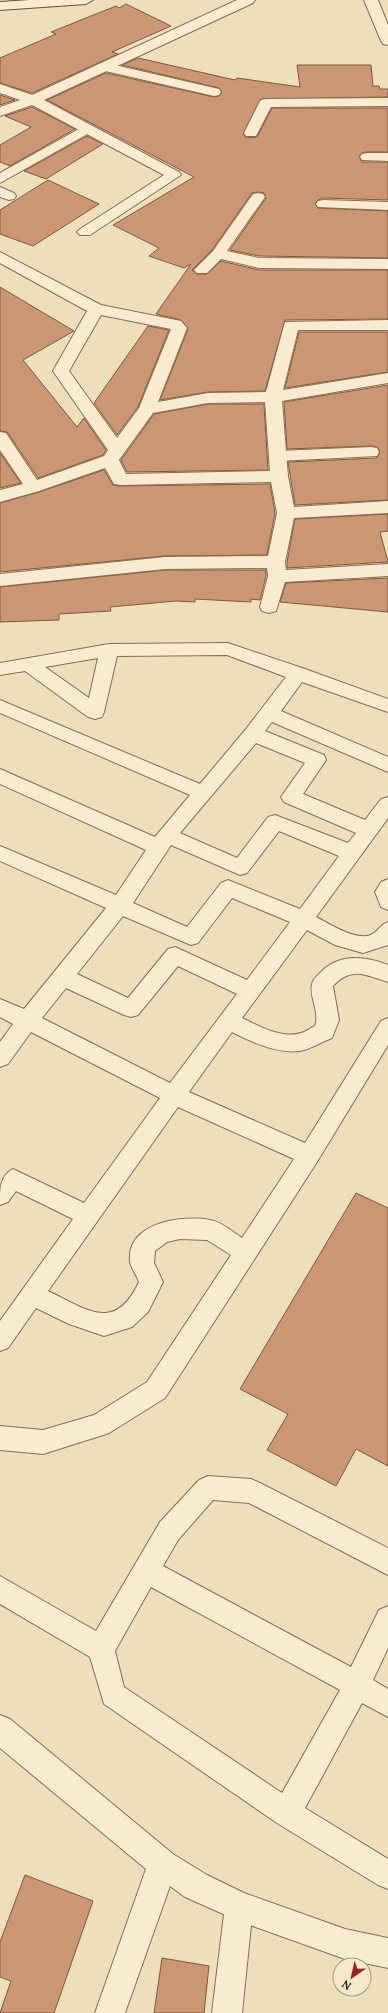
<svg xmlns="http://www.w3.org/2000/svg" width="388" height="2013" font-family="Lora,serif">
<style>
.building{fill:#cb9672;stroke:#83573c}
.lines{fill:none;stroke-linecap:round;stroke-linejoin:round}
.lane-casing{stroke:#846e56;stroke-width:2}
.street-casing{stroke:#846e56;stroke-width:2}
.secondary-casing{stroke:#664f39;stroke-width:2}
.lane{fill:#f8ebcf;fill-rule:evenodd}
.street{fill:#f8ebcf;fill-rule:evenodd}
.secondary{fill:#f8ebcf;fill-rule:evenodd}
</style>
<rect width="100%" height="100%" fill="#eddebc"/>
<g class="building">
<polygon points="126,4 171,26 112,52 118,54 32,93 0,83 0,58 56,34 51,32 116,6 119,8"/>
<polygon points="138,58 235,80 237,78 300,87 297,65 371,65 373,86 379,86 380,89 388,89 388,97 261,99 243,134 246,138 257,137 272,108 388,108 388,152 367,152 362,153 359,156 362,162 388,162 388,200 323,198 318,200 315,203 318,208 388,211 388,258 259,256 230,250 266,198 264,193 258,192 252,193 212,250 192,270 197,274 207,274 221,261 259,270 388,270 388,319 285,320 265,391 208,392 160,400 188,329 181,320 156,314 191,264 184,268 149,256 159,248 113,225 194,177 47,100 106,73 214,97 219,96 222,93 219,88 122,65"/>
<polygon points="0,95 15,100 0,105"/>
<polygon points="32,107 75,129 10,166 0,162 0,145 31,127 5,116"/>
<polygon points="87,136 103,144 46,179 24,171"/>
<polygon points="48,180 99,204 33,246 0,234 0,210"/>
<polygon points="0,287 74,331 23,360 77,427 84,418 106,450 103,455 38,478 7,432 0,431"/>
<polygon points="148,326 169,330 138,407 117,435 94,403"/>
<polygon points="299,332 388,332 388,372 285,388"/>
<polygon points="388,385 388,500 295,505 288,462 377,458 380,451 377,447 371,446 287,449 284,402"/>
<polygon points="208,404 264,404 268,470 127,472 121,460 154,414"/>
<polygon points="0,453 21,483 0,488"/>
<polygon points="104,470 113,485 120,486 270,484 275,513 267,555 165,556 0,572 0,503 39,492"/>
<polygon points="388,514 388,531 380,532 388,562 287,568 287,562 295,519"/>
<polygon points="165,570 266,570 266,576 260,600 251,599 251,602 195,599 195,602 176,601 110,607 111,611 59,614 59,620 0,622 0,587"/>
<polygon points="388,578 388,612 280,602 286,583"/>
<polygon points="356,1193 388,1208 388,1466 356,1449 336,1486 267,1450 288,1414 240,1389"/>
<polygon points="25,1875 93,1901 54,2013 0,2013 11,1981 0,1977 0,1942"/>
<polygon points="162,1958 209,1966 204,2013 154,2013"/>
</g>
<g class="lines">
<defs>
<g id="lane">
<polygon points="106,63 219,89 221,92 219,95 214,96 101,70 99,67"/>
<polygon points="86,125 91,126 93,129 91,132 0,183 0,173"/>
<polygon points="367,153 388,153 388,161 362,160 360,157 362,154"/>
<polygon points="0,187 14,193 16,196 14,199 9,200 0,197"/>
<polygon points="323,200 388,202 388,210 318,207 316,204 318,201"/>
<polygon points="371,447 377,448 379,452 377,456 278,461 272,460 270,456 272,452 278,451"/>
<path d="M228,643L305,669L388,699V712L302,682L281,711L388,757V772L272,722L265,731L324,755L326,760L303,794L365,820L381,799L388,797V818L316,917C330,924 360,944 374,933C380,929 380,925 388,922V945L363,953L335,945L307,930L242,1018C259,1026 281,1039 301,1033C306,1032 310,1028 315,1026C320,1012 309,997 312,984C313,979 318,975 321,972C339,953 366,956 388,965V982C365,975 352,966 333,986L339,1020L332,1038C321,1042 311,1049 300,1051C277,1054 252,1042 232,1032L189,1092L305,1143L381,1021L388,1018V1045L317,1162L165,1398L109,1433L100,1436L43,1454L0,1450V1426L43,1430L94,1415L147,1382L231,1255L207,1240L180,1239L167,1242L155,1251L154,1263L163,1282L148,1312L132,1327L104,1336L69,1324L36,1308L8,1348L0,1351V1321L73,1219L16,1191L8,1202L0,1205C0,1188 0,1176 13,1169L84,1203L160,1098L31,1032L8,1064L0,1067V1042L13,1024L0,1017V999L24,1009L106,908L0,861V846L116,895L146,850L0,784V769L155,837L190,795L0,713V700L200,784L246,729L286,677L227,655L117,656L104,712L102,717L95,719L88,717L25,671L0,675V663L109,644ZM98,658L89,698L45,667ZM256,743L305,763L281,797L284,802L356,833L348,843L275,815L268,817L237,858L180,833ZM279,831L339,856L300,909L228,880L221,883L187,927L133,903L171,845L240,875L247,873ZM232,898L290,922L247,980L175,947L168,949L128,998L77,974L123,916L191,945L198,943ZM178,966L237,994L170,1083L42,1018L66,988L124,1015L131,1017L138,1015ZM178,1107L294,1159L242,1238C233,1232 222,1222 210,1220C182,1215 126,1222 130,1262C131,1268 137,1276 139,1282C115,1333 88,1310 48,1291Z"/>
<polygon points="388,879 388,910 381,907 375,892 381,882"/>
<path d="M208,1476L251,1479L260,1483L388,1548V1575L249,1503L213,1500L178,1540L163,1566L351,1667L379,1610L388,1606V1648L373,1680L388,1689V1717L362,1703L305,1808L388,1859V1889L378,1885L277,1823L104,1704L90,1657L0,1604V1576L96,1631L160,1522L199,1480ZM151,1587L340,1690L282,1793L124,1687L115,1651Z"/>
<polygon points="239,1892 249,1896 253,1906 242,2013 212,2013 225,1906 229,1896"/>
</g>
<g id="street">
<polygon points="237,0 255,0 253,3 44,100 179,172 181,175 90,235 80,235 77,232 80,229 164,175 32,105 0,116 0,107 20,100 0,93 0,84 32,95"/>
<polygon points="364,0 378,0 388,25 388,45 383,44 381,41"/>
<polygon points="388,98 388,106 271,107 256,136 246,136 244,133 259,103 261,100 266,99"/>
<polygon points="258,193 263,194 265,197 227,251 259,258 388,259 388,269 259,268 221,259 207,273 197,273 194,270 213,251 253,194"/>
<path d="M0,252L101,305L181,321L187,328L158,402L208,393L266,392L285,322L388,320V330H298L283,390L388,373V383L282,401L288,476L294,507L388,501V513L294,518L285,562L286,570L388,564V576L285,582L276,611L269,613L262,611L260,607L268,576L267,568L165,569L0,586V574L165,557L268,556L277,513L271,482L120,485L114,484L105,468L39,491L0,502V490L23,484L0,450V432L6,433L37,480L104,456L108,450L53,371L87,311L0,263ZM101,315L171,329L139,408L117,438L69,371ZM265,402L270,471L126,474L119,460L153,413L208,403Z"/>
<polygon points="0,1715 10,1719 173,1854 207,1875 244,1893 345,1929 388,1938 388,1968 345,1959 239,1921 185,1897 170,1886 125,2013 95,2013 146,1869 0,1748"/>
</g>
<polygon id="secondary" points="30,0 93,0 86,4 0,10 0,2"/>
</defs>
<use href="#lane" class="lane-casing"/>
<use href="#street" class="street-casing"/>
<use href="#secondary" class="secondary-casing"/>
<use href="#lane" class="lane"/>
<use href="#street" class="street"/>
<use href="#secondary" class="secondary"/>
</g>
<g transform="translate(352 1977) rotate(214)"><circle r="19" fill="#f5e8cb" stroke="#a79a85"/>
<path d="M0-3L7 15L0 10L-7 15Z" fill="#922729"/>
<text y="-6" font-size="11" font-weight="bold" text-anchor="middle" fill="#33261b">N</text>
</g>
</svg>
